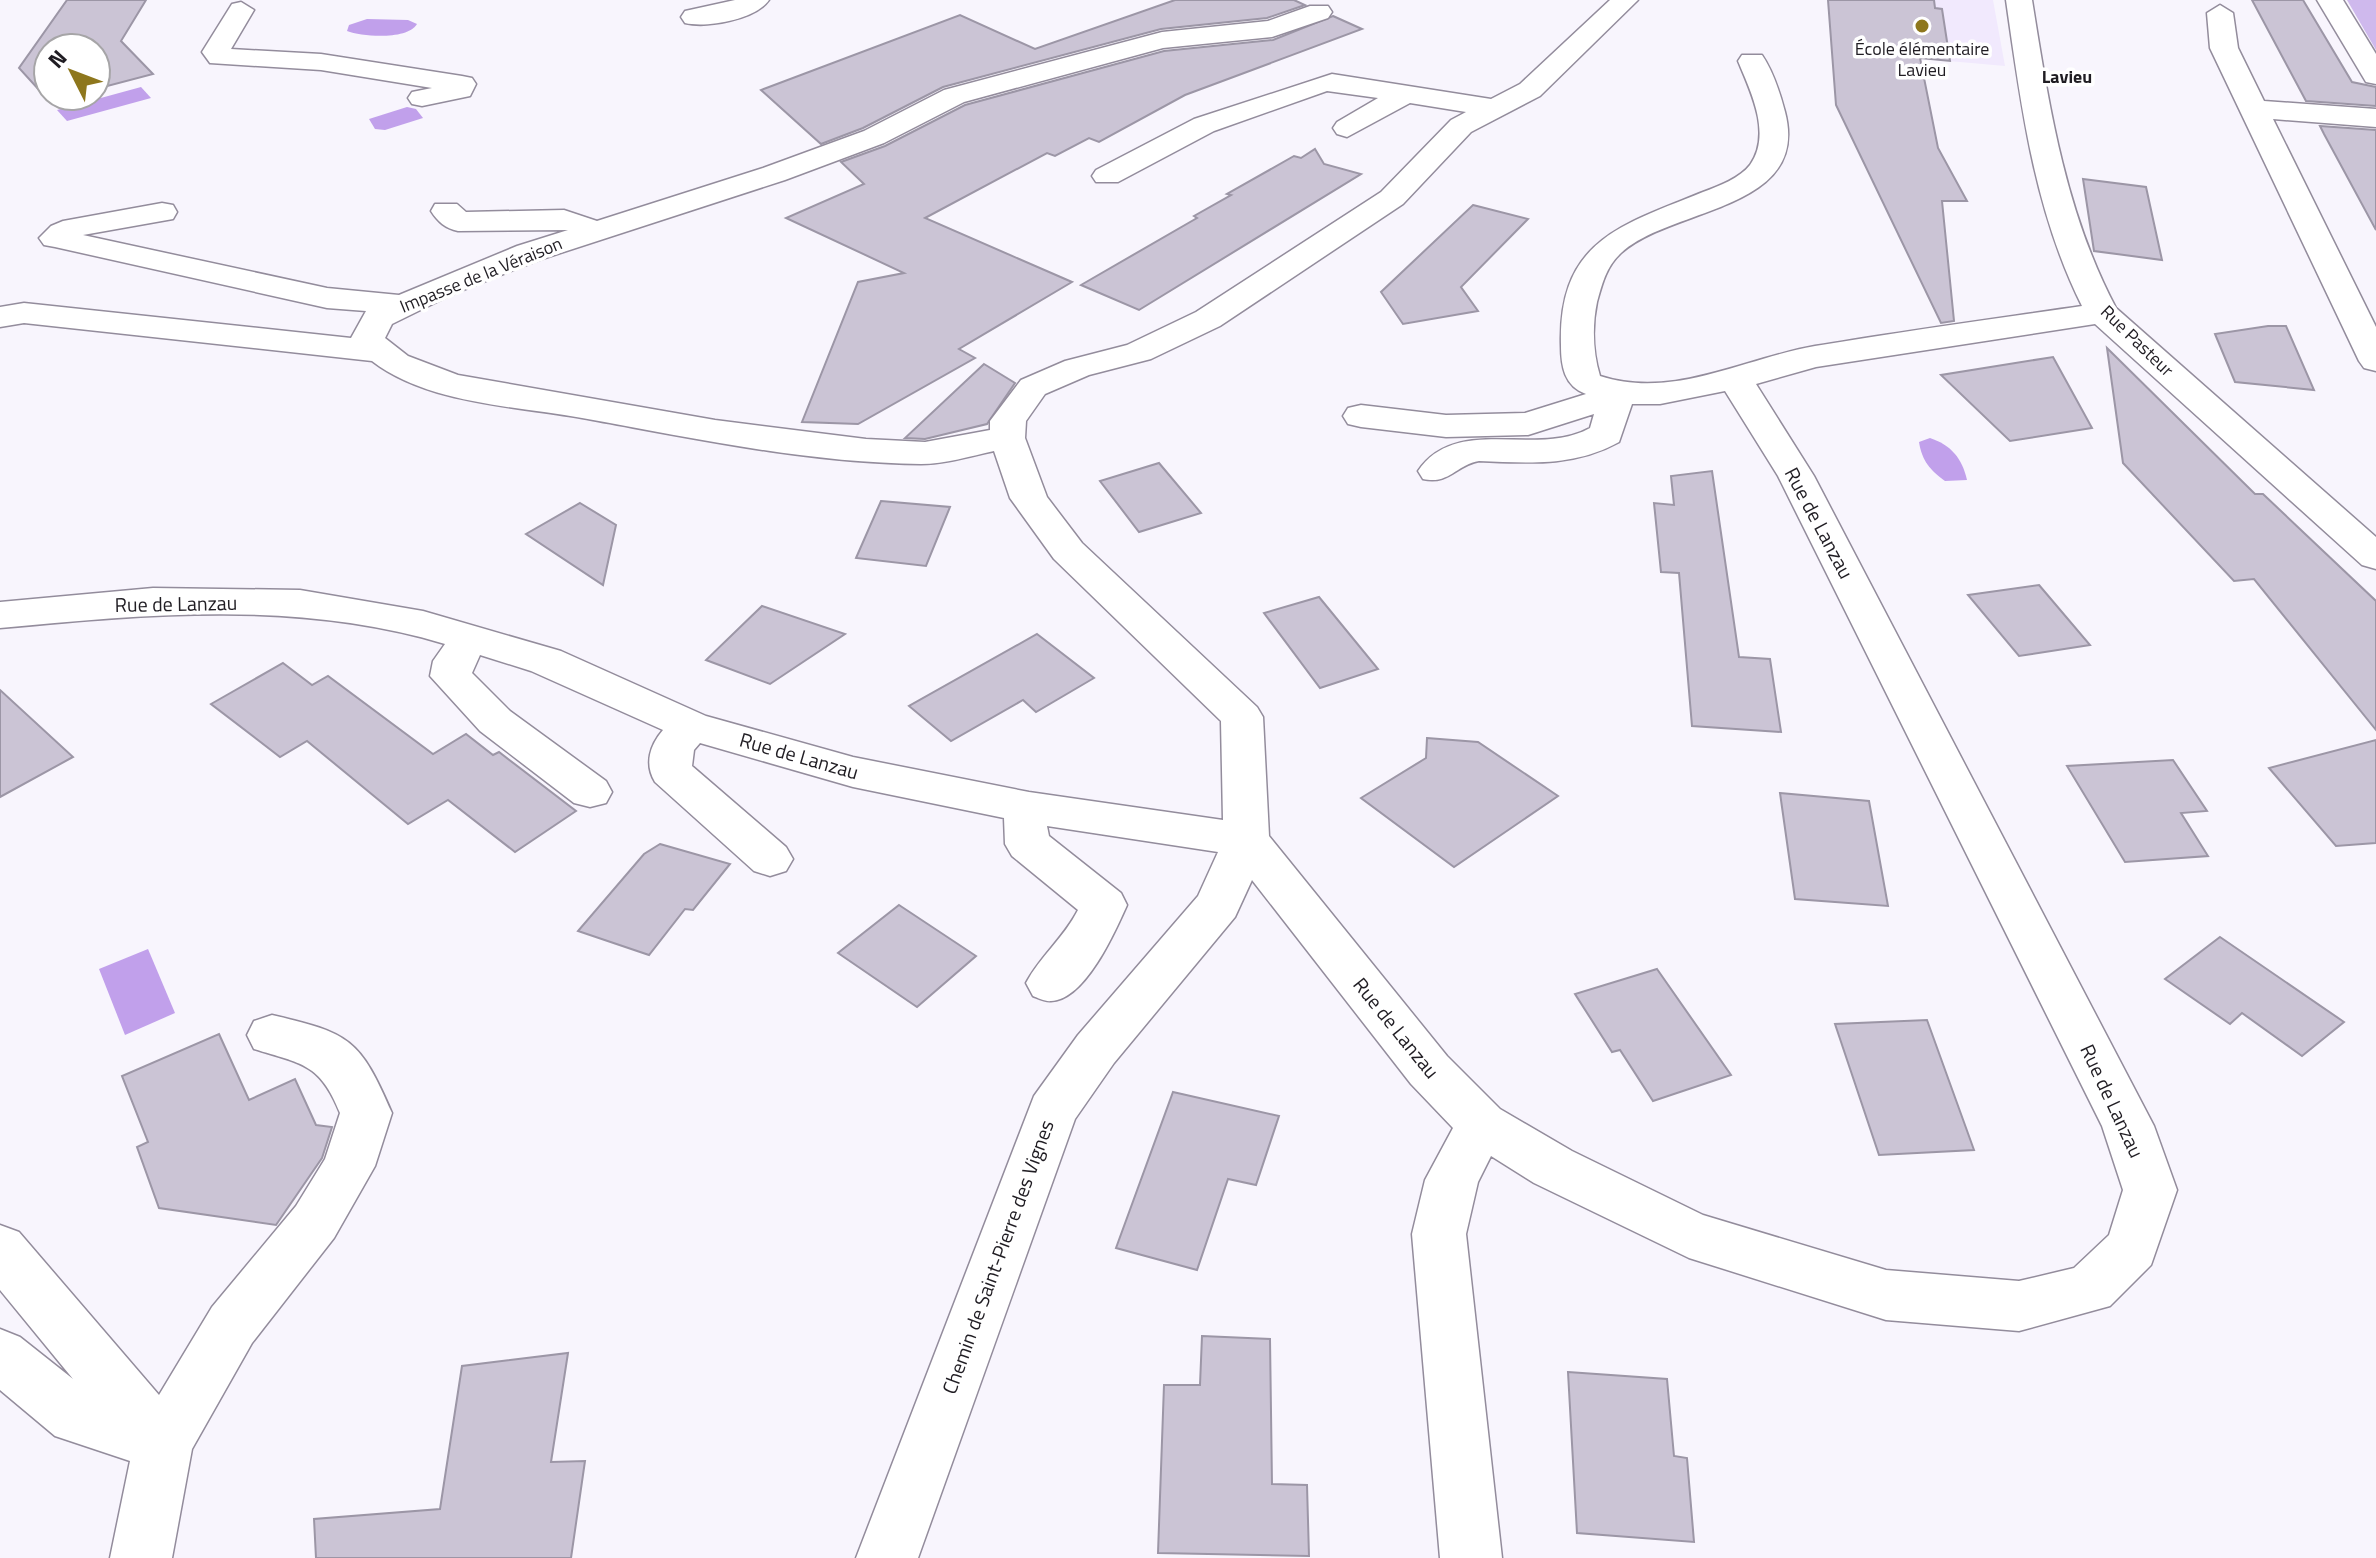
<svg xmlns="http://www.w3.org/2000/svg" width="2376" height="1558" viewBox="0 0 2376 1558" font-family="'Titillium Web',sans-serif">
<style>
.built{fill:#f1e9fd}
.green{fill:#cfb9ed}
.water{fill:#c1a0eb}
.building{fill:#cbc4d5;stroke:#9c96a6;stroke-width:2}
.lines{fill:none;stroke-linecap:round;stroke-linejoin:round}
.minor-casing{stroke:#938c9c;stroke-width:3}
.minor{fill:#fff;fill-rule:evenodd}
.poi-dot{fill:#8e771d;stroke:#fff;stroke-width:3}
.labels{text-anchor:middle;stroke-width:7;stroke-linejoin:round;paint-order:stroke}
.far-poi-label{font-size:18px;fill:#201d23;stroke:#fff}
.far-neighbourhood-label{font-size:18px;font-weight:bold;fill:#201d23;stroke:#fff}
.far-street-label{font-size:18px;fill:#201d23;stroke:#fff}
.street-label{font-size:20px;fill:#201d23;stroke:#fff}
</style>
<rect width="100%" height="100%" fill="#f8f5fd"/>
<path class="built" d="M1846,0H1993L2005,66L1847,52Z"/>
<path class="green" d="M2347,0H2376V50Z"/>
<g class="water">
<path d="M367,19L408,20L417,24C408,40 363,37 347,31L349,25Z"/>
<path d="M141,87L151,98L67,121L57,110Z"/>
<path d="M407,107L416,109L423,118L385,130L375,129L369,119Z"/>
<path d="M1930,438C1951,445 1962,458 1967,480L1945,481C1930,470 1922,461 1919,442Z"/>
<path d="M148,949L175,1013L125,1035L99,969Z"/>
</g>
<g class="building">
<path d="M67,0H146L121,41L153,74L96,89V48H48V96H71L50,102L19,68Z"/>
<path d="M1175,0H1294L1305,5L1267,18L1161,29L943,87L863,128L821,144L761,90L960,15L1035,49Z"/>
<path d="M1828,0H1934L1935,8L1942,9L1950,61L1920,58L1938,148L1967,201H1942L1954,321L1941,323L1836,105Z"/>
<path d="M2252,0H2303L2352,82L2376,87V106L2306,101Z"/>
<path d="M1333,16L1362,29L1185,95L1099,142L1089,138L1055,156L1047,153L925,218L1072,282L959,349L975,358L858,424L802,422L858,282L904,273L786,218L864,184L841,162L885,146L965,105L1164,51L1273,40Z"/>
<path d="M2320,126L2376,130V230L2324,134Z"/>
<path d="M1315,149L1324,164L1361,174L1139,310L1081,285L1197,218L1194,216L1231,195L1227,194L1294,156L1301,158Z"/>
<path d="M2083,179L2146,187L2162,260L2094,251Z"/>
<path d="M1473,205L1528,219L1461,287L1478,311L1403,324L1381,292Z"/>
<path d="M2268,326H2286L2314,390L2235,382L2215,334Z"/>
<path d="M2107,348L2255,494H2263L2376,601V730L2254,579L2234,581L2123,463Z"/>
<path d="M2053,357L2092,428L2010,441L1941,375Z"/>
<path d="M984,364L1015,383L987,424L925,439L905,438Z"/>
<path d="M1159,463L1201,513L1139,532L1100,481Z"/>
<path d="M1712,471L1739,657L1770,659L1781,732L1692,726L1679,573L1661,572L1654,503L1674,505L1671,476Z"/>
<path d="M881,501L950,507L926,566L856,558Z"/>
<path d="M580,503L616,525L603,585L526,534Z"/>
<path d="M2039,585L2090,645L2019,656L1968,595Z"/>
<path d="M1319,597L1378,669L1320,688L1264,613Z"/>
<path d="M762,606L845,634L770,684L706,660Z"/>
<path d="M1037,634L1094,678L1036,712L1023,700L951,741L909,706Z"/>
<path d="M283,663L312,685L328,676L433,754L466,734L493,755L499,752L576,811L515,852L448,800L408,824L307,741L280,757L211,704Z"/>
<path d="M0,690L73,757L0,797Z"/>
<path d="M1427,738L1478,742L1558,796L1454,867L1361,798L1426,758Z"/>
<path d="M2376,740V843L2336,846L2269,768Z"/>
<path d="M2173,760L2207,811L2181,813L2208,856L2125,862L2067,766Z"/>
<path d="M1780,793L1869,801L1888,906L1795,899Z"/>
<path d="M660,844L730,864L693,910L685,909L649,955L578,931L644,854Z"/>
<path d="M899,905L976,956L917,1007L838,953Z"/>
<path d="M2220,937L2344,1022L2302,1056L2242,1013L2230,1024L2165,979Z"/>
<path d="M1657,969L1731,1075L1653,1101L1620,1050L1612,1052L1575,994Z"/>
<path d="M1927,1020L1974,1150L1879,1155L1835,1024Z"/>
<path d="M219,1034L249,1100L295,1079L316,1125L332,1127L322,1158L276,1225L159,1208L137,1147L148,1142L122,1076Z"/>
<path d="M1173,1092L1279,1116L1256,1185L1228,1179L1197,1270L1116,1248Z"/>
<path d="M1202,1336L1270,1339L1272,1484L1307,1485L1309,1556L1158,1553L1164,1385H1200Z"/>
<path d="M568,1353L551,1462L585,1461L571,1558H316L314,1519L440,1509L462,1366Z"/>
<path d="M1568,1372L1667,1379L1674,1456L1687,1458L1694,1542L1577,1533Z"/>
</g>
<g class="lines">
<defs>
<g id="minor">
<path d="M735,0H769C755,20 706,28 685,23L681,17L685,11Z"/>
<path d="M1610,0H1638L1540,96L1471,132L1403,204L1220,326L1151,359L1089,375L1045,394L1026,421L1025,438L1047,497L1082,543L1257,707L1263,717L1269,836L1447,1056L1500,1109L1572,1151L1703,1215L1886,1270L2019,1281L2074,1268L2109,1235L2123,1190L2102,1126L1778,476L1725,391L1660,404H1632L1619,442C1574,467 1529,463 1479,461C1456,465 1449,485 1423,479L1418,471C1457,414 1536,458 1590,428L1594,414L1528,435L1446,437L1361,427L1348,424L1343,416L1348,408L1361,405L1446,415L1525,413L1586,394C1564,386 1561,366 1561,345C1558,240 1622,225 1703,192C1719,186 1740,178 1750,165C1772,134 1751,92 1738,61L1742,55H1762C1773,71 1780,93 1785,112C1811,211 1671,207 1621,253C1606,267 1602,284 1597,302C1592,326 1593,353 1600,376C1673,400 1745,358 1815,346C1904,331 1993,319 2082,306C2034,210 2021,105 2006,0H2032C2049,106 2065,212 2116,308L2376,537V569L2362,565L2095,324L1816,367L1756,384L1814,476L2154,1126L2177,1190L2151,1265L2110,1306L2019,1331L1886,1320L1689,1258L1534,1183L1491,1156L1478,1182L1466,1234L1502,1558H1440L1412,1234L1425,1180L1453,1128L1411,1084L1252,880L1235,917L1114,1063L1075,1119L918,1558H856L1034,1096L1078,1035L1198,896L1218,852L1047,826L1049,836L1121,893L1127,905C1115,932 1085,1000 1051,1001C1046,1002 1038,998 1033,996L1026,983C1040,956 1064,938 1078,910L1012,856L1005,844L1004,818L853,787L700,743L694,750L692,766L786,847L793,859L786,871L770,876L754,871L655,782C644,764 650,745 663,730L531,671L480,655L472,673L510,711L606,781L612,792L606,803L590,807L574,803L480,731L430,676L433,661L445,644C300,600 148,614 0,628V602L153,588L300,590L423,611L561,651L706,716L853,757L1029,792L1223,820L1221,721L1054,559L1010,498L994,451C971,456 945,464 921,464C808,463 693,438 582,418C515,406 428,404 372,361L24,323L0,327V307L24,303L351,338L366,311L327,308L55,247L44,245L39,238L51,226L63,221L162,203L173,205L177,212L173,219L83,235L327,288L399,295L517,246L568,230L458,231C445,228 438,222 431,211L435,204H457L466,212L564,210L597,221L763,168L864,131L944,90L1162,32L1268,21L1310,6H1328L1332,12L1328,18L1272,37L1163,48L964,102L884,143L785,180L539,260L453,294L392,324L385,338L408,356L458,375L715,420L866,439L925,442L990,430V421L1021,380L1065,361L1127,345L1196,312L1381,192L1451,120L1466,112L1410,103L1347,137L1337,134L1333,128L1337,122L1378,98L1327,91L1214,131L1118,182H1096L1092,176L1096,170L1194,119L1332,74L1491,99L1520,84Z"/>
<path d="M2317,0H2343L2376,54V84L2366,82Z"/>
<path d="M241,2L254,10L231,49L321,54L462,76L472,78L476,84L470,96L422,106L412,104L408,98L412,92L432,88L321,70L210,63L202,52L232,4Z"/>
<path d="M2220,5L2233,13L2238,48L2264,101L2376,109V127L2273,119L2376,327V371L2364,368L2359,361L2210,48L2207,13Z"/>
<path d="M272,1015C350,1033 360,1039 392,1113L375,1166L334,1238L252,1343L192,1449L172,1558H110L130,1461L55,1436L0,1390V1329L20,1337L73,1379L0,1290V1225L19,1232L159,1395L212,1307L296,1206L325,1159L340,1113C320,1063 302,1064 254,1049L247,1035L254,1021Z"/>
</g>
</defs>
<use href="#minor" class="minor-casing"/>
<use href="#minor" class="minor"/>
</g>
<circle class="poi-dot" cx="1922" cy="26" r="8"/>
<g class="labels">
<g class="far-poi-label">
<text x="1922" y="55">École élémentaire<tspan x="1922" dy="21">Lavieu</tspan></text>
</g>
<g class="far-neighbourhood-label">
<text x="2067" y="83">Lavieu</text>
</g>
<g class="far-street-label">
<text transform="translate(481 275) rotate(-22)" y="6">Impasse de la Véraison</text>
<text transform="translate(2137 341) rotate(44)" y="6">Rue Pasteur</text>
</g>
<g class="street-label">
<text transform="translate(1819 523) rotate(62)" y="7">Rue de Lanzau</text>
<text transform="translate(176 604) rotate(-1)" y="7">Rue de Lanzau</text>
<text transform="translate(799 756) rotate(16)" y="7">Rue de Lanzau</text>
<text transform="translate(1396 1028) rotate(51)" y="7">Rue de Lanzau</text>
<text transform="translate(2112 1101) rotate(65)" y="7">Rue de Lanzau</text>
<text transform="translate(998 1257) rotate(-70)" y="7">Chemin de Saint-Pierre des Vignes</text>
</g>
</g>
<g transform="translate(72 72) rotate(312)"><circle r="38" fill="#ffffff" stroke="#a6a5a7" stroke-width="2"/>
<path d="M0-6L14 30L0 20L-14 30Z" fill="#8e771d"/>
<text y="-12" font-size="22" font-weight="bold" text-anchor="middle" fill="#201d23">N</text>
</g>
</svg>
